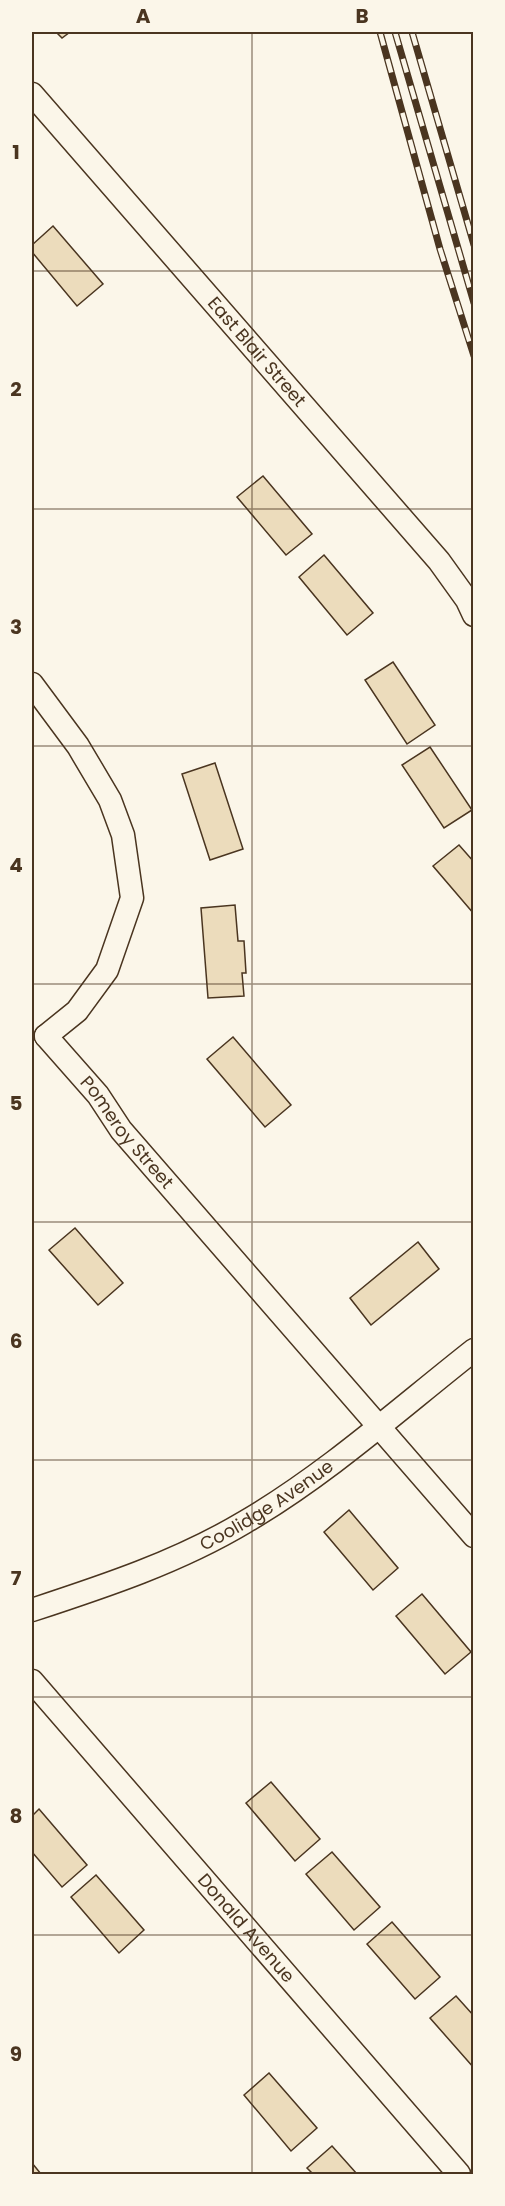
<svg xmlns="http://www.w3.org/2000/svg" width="505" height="2206" viewBox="0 0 505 2206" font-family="Poppins,sans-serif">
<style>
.building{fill:#ecdcbc;stroke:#4a3520;stroke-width:1.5}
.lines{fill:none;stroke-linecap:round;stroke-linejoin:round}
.minor-casing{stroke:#4a3520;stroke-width:25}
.minor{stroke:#fbf6e9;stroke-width:22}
.rail-casing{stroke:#4a3520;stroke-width:7}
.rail{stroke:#fbf6e9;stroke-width:4.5;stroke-dasharray:14;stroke-linecap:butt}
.grid{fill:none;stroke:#4a3520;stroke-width:1.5;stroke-opacity:0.55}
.labels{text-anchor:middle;stroke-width:4.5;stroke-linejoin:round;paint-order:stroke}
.street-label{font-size:18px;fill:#4a3520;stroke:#fbf6e9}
.neatline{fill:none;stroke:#4a3520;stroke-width:2}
.grid-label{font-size:20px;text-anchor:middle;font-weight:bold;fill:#4a3520}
</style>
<rect width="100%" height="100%" fill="#fbf6e9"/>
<g class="building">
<path d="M56,32H70L62,38Z"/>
<path d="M53,226L103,284L77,306L32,252V245Z"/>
<path d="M263,476L312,534L286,555L237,497Z"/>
<path d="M324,555L373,613L347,635L299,577Z"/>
<path d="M393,662L435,725L407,744L365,680Z"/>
<path d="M430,747L472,810L444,828L402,765Z"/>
<path d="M215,763L243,849L210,860L182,774Z"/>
<path d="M459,845L474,862V914L433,866Z"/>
<path d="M235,905L238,941H244L246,973H242L244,996L208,998L201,908Z"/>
<path d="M233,1037L291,1105L265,1127L207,1059Z"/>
<path d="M75,1228L123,1283L98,1305L49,1250Z"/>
<path d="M418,1242L439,1269L371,1325L350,1298Z"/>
<path d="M349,1510L398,1568L373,1590L324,1532Z"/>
<path d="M422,1594L471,1652L445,1674L396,1616Z"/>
<path d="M271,1782L320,1839L295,1861L246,1803Z"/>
<path d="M39,1809L87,1865L62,1887L32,1852V1816Z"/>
<path d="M332,1852L380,1907L354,1930L306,1874Z"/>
<path d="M96,1875L144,1930L119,1953L71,1897Z"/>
<path d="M392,1922L440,1977L415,1999L367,1944Z"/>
<path d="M456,1996L474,2016V2068L430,2018Z"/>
<path d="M269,2073L317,2128L291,2151L244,2095Z"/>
<path d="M332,2146L357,2174H313L307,2168Z"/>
<path d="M32,2163L41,2174H32Z"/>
</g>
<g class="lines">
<defs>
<g id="minor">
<path id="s1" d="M32,94L439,561L467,600L474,615"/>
<path d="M32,684L78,746L110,800L123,835L132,898L107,970L77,1011L46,1036"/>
<path id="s2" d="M46,1036L98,1095L121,1130L474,1536"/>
<path id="s3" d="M32,1610C105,1586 178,1562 245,1522C327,1474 399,1409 474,1350"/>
<path id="s4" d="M32,1681L459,2174"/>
</g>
</defs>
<use href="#minor" class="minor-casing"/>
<use href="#minor" class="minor"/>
<defs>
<g id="rail">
<path d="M380,32L440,249L474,356"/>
<path d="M395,32L474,303"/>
<path d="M412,32L474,245"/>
</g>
</defs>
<use href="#rail" class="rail-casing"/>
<use href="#rail" class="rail"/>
</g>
<path class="grid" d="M252,32V2174M32,271H474M32,509H474M32,746H474M32,984H474M32,1222H474M32,1460H474M32,1697H474M32,1935H474"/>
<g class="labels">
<g class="street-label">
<text dy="6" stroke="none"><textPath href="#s1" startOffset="342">East Blair Street</textPath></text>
<text dy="6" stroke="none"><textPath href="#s2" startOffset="126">Pomeroy Street</textPath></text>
<text dy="6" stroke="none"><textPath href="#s3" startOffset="258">Coolidge Avenue</textPath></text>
<text dy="6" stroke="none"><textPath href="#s4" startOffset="327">Donald Avenue</textPath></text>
</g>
</g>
<rect width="505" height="2206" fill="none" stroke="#fbf6e9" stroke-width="66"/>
<rect x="33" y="33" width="439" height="2140" class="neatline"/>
<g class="grid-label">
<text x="143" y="23">A</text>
<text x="362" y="23">B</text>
<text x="16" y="159">1</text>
<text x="16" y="396">2</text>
<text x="16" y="634">3</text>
<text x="16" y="872">4</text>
<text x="16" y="1110">5</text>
<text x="16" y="1348">6</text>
<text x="16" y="1585">7</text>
<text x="16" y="1823">8</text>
<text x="16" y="2061">9</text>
</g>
</svg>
